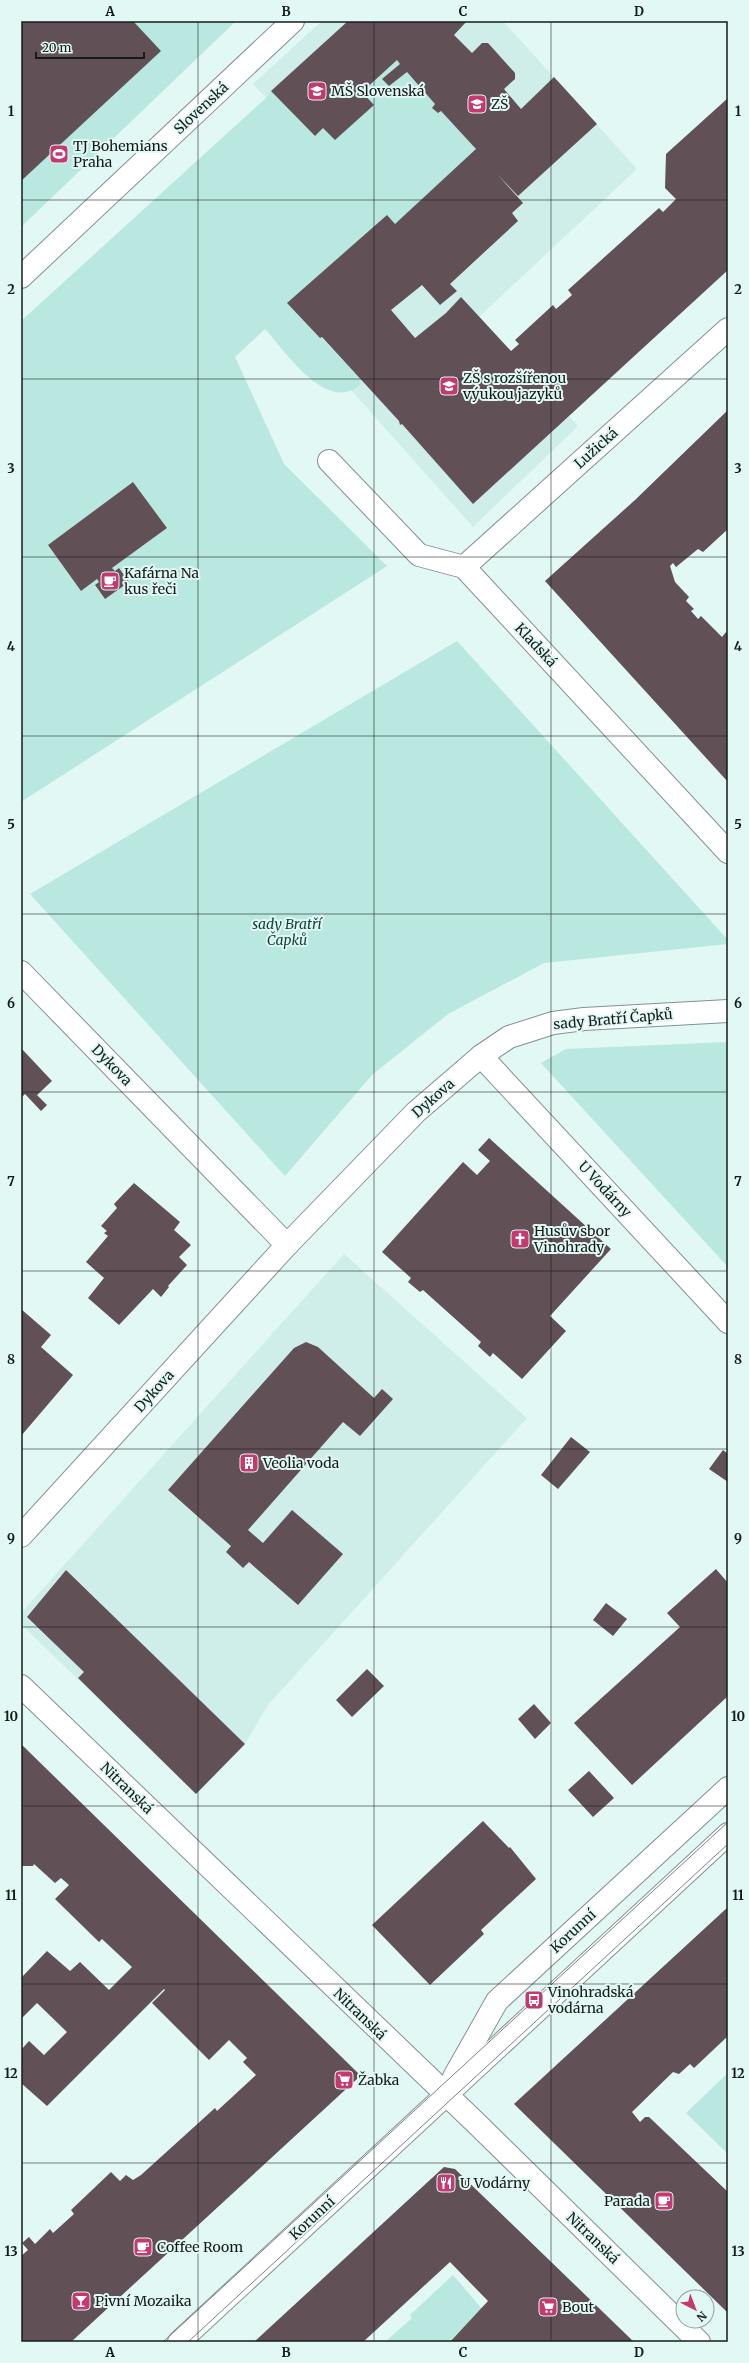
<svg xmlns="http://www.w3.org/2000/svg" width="749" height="2363" viewBox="0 0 749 2363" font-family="Merriweather,serif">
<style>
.built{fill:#cfeee9}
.green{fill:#b8e8e0;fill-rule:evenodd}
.building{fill:#615055}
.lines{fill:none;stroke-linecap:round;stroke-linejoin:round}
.street-casing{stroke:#7f9390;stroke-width:24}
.secondary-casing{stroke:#7f9390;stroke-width:24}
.street{stroke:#fff;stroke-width:22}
.secondary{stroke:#fff;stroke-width:22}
.tram{stroke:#758380;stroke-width:1}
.grid{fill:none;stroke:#141c1a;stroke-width:1;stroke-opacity:0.55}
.labels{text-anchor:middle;stroke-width:4;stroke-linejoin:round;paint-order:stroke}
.poi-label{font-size:14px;fill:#141c1a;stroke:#e2f8f4;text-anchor:start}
.street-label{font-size:14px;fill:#141c1a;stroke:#e2f8f4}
.park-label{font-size:14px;font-style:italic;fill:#0e433e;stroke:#e2f8f4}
.neatline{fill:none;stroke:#141c1a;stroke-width:1.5}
.grid-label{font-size:13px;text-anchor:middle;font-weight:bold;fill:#141c1a}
</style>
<rect width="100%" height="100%" fill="#e2f8f4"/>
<g class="built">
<path d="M322,21H503L637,169L479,317L578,426L473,527L272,301L372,208L253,84Z"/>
<path d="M344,1254L527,1418L268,1705L245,1744L196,1794L21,1624V1613Z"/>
</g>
<g class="green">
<path d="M21,21H236L21,227Z"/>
<path d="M397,60L400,64L382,79L389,86L407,72L435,104L432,108L438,113L441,111L477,150L395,225L346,251L287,303L360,378L361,384C327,415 286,352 265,329L235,357L284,464L387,566L21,802V321L266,98L271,91L315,136L323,128L335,140L374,105L362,92ZM133,482L167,528L112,568L115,571L119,568L129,582L105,599L95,586L99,582L97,579L81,591L48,545Z"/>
<path d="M457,641L728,940V944L544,963L448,1014L372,1075L285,1176L30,894Z"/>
<path d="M728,1042V1267L541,1063L566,1049Z"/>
<path d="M728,2073V2154L686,2113Z"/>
<path d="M453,2275L482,2309L450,2342H385L412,2318L410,2315Z"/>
</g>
<g class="building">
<path d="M21,21H133L161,51L21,181Z"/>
<path d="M348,21H467L454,35L472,53L482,43H488L515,73V79L504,89L521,109L554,77L597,124L518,196L497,174L523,203L512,213L518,221L450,284L457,291L440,305L422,285L391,310L415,338L446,313L461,297L511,351L519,344L515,340L553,305L556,309L572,295L568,290L659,208L663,212L676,199L665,188L666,154L728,98V270L473,504L402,424L400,425L399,421L322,337L320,338L287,303L387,215L395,224L476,149L441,111L438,113L432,108L435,104L407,72L389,86L382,79L400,64L397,60L362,92L374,105L335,140L323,128L315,136L271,91Z"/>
<path d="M728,410V529L703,552L698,549L676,567L673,563L670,566L675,582L689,597L686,601L694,609L691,611L698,619L701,616L722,637L726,632L728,635V782L545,581L635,500Z"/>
<path d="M133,482L167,528L112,568L115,571L119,568L129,582L105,599L95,585L99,582L97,579L81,591L48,545Z"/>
<path d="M21,1048L52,1081L37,1095L47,1105L41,1111L25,1094L21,1098Z"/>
<path d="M489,1138L611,1249L550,1316L566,1331L522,1379L493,1353L490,1357L478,1346L481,1342L423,1290L420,1292L408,1282L411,1278L382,1252L463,1162L477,1175L490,1161L478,1150Z"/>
<path d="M134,1183L180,1222L174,1230L191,1245L179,1257L187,1265L168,1286L169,1287L161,1297L153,1289L119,1325L88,1298L104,1278L86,1262L108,1236L104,1233L107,1231L101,1226L117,1208L114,1204Z"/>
<path d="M21,1309L51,1335L41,1347L73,1375L21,1436Z"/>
<path d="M306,1342L318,1347L374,1398L382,1389L393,1399L360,1436L343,1422L248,1530L263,1543L292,1510L343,1554L298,1605L249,1562L243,1568L226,1552L231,1546L168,1490L294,1348Z"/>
<path d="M571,1437L590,1452L558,1489L541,1475Z"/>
<path d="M723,1450L728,1454V1482L709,1469Z"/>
<path d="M716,1569L728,1583V1696L632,1785L574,1723L680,1627L667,1613Z"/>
<path d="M66,1570L245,1744L196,1794L78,1678L84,1672L27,1617Z"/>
<path d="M606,1603L627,1619L613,1636L593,1620Z"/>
<path d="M367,1669L384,1686L352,1717L336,1700Z"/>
<path d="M534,1704L551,1723L535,1739L518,1719Z"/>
<path d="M21,1744L358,2073L357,2079L71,2342H21V2256L28,2250L22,2243L29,2237L35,2244L50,2229L53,2233L74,2214L71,2210L111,2172L120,2181L126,2175L133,2180L141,2175L215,2108L217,2111L256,2075L243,2062L247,2058L229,2040L209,2060L152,2003L165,1990L164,1989L47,2106L21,2083V2050L29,2041L44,2055L67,2032L37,2003L21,2019V1978L47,1951L70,1971L80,1962L109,1990L132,1967L102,1939L99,1942L55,1899L69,1885L61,1878L55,1883L34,1864L33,1866H21Z"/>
<path d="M589,1771L614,1798L593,1817L568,1790Z"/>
<path d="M483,1821L509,1848L510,1847L536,1879L481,1930L484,1934L430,1985L372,1925Z"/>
<path d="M728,1907V2036L694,2068L690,2064L679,2074L673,2072L632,2112L640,2122L645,2117H649L728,2192V2313L514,2104Z"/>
<path d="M444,2167L455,2169L634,2342H450L488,2301L450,2262L363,2342H254Z"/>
</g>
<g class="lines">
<defs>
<g id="street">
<path d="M21,277L293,21"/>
<path d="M329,461L419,555L464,567L728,852"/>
<path d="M464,567L728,329"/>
<path d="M21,972L287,1245"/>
<path d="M481,1056L728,1322"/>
<path d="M21,1536L287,1245L416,1112L481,1056L509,1037L553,1023L584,1019L728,1011"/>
<path d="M21,1686L476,2123L699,2342"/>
</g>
<g id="secondary">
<path d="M454,2077L497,2001L728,1788"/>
<path d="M179,2342L728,1834"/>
</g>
</defs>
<use href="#street" class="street-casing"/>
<use href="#secondary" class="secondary-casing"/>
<use href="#street" class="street"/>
<use href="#secondary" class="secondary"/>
<g class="tram">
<path d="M163,2342L728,1822"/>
<path d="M188,2342L728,1844"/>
</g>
</g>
<path class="grid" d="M198,21V2342M374,21V2342M551,21V2342M21,200H728M21,379H728M21,557H728M21,736H728M21,914H728M21,1092H728M21,1271H728M21,1449H728M21,1627H728M21,1806H728M21,1984H728M21,2163H728"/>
<defs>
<symbol id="school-square" viewBox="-11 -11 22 22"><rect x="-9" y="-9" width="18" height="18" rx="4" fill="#c4396f" stroke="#e2f8f4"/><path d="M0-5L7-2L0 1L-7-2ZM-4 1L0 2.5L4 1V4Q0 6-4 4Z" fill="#fff"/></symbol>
<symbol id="stadium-square" viewBox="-11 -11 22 22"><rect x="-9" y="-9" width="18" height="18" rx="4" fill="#c4396f" stroke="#e2f8f4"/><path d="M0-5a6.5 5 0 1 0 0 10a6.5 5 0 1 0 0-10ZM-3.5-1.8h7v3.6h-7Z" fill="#fff"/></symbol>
<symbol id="cafe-square" viewBox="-11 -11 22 22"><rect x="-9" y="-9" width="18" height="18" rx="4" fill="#c4396f" stroke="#e2f8f4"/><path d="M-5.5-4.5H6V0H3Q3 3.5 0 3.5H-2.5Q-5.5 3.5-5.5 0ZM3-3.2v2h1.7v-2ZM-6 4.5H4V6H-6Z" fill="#fff"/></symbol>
<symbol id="church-square" viewBox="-11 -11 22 22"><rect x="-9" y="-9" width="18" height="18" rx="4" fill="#c4396f" stroke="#e2f8f4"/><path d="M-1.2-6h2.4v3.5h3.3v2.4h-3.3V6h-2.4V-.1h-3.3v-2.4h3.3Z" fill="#fff"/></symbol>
<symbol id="building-square" viewBox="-11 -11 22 22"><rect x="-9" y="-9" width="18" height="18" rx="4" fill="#c4396f" stroke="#e2f8f4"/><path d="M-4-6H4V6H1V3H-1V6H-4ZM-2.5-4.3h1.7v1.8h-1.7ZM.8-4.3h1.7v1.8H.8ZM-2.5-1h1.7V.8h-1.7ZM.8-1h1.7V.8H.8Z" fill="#fff"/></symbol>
<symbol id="bus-square" viewBox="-11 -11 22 22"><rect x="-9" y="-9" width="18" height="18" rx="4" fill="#c4396f" stroke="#e2f8f4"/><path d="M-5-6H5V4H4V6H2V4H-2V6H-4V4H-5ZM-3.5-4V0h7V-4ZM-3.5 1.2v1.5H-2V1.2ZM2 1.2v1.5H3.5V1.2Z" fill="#fff"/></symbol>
<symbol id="supermarket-square" viewBox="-11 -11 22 22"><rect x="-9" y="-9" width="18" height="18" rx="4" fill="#c4396f" stroke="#e2f8f4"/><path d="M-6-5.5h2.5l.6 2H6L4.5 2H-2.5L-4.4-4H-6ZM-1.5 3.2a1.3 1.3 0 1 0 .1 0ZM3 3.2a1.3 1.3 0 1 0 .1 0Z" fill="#fff"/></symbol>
<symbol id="restaurant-square" viewBox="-11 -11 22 22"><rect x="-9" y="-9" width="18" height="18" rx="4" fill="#c4396f" stroke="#e2f8f4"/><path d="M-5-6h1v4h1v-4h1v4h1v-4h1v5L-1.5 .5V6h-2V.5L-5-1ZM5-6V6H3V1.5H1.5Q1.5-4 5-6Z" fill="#fff"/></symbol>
<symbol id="bar-square" viewBox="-11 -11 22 22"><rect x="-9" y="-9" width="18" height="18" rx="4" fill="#c4396f" stroke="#e2f8f4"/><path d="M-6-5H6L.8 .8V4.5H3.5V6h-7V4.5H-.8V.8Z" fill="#fff"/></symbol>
</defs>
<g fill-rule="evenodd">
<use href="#school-square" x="306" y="80" width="22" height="22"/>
<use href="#school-square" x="466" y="93" width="22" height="22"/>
<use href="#stadium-square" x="48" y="143" width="22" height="22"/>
<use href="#school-square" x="438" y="375" width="22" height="22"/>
<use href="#cafe-square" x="99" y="570" width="22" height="22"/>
<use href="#church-square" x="509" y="1228" width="22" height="22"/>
<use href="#building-square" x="238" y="1452" width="22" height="22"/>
<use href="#bus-square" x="523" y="1989" width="22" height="22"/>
<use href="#supermarket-square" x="333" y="2069" width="22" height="22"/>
<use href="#restaurant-square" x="435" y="2172" width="22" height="22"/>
<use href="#cafe-square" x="653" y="2190" width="22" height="22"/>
<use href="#cafe-square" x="132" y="2236" width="22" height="22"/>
<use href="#bar-square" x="70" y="2290" width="22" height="22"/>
<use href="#supermarket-square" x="537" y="2296" width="22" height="22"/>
</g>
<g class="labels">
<g class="poi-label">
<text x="331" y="96">MŠ Slovenská</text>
<text x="491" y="109">ZŠ</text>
<text x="73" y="151">TJ Bohemians<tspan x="73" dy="16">Praha</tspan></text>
<text x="463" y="383">ZŠ s rozšířenou<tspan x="463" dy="16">výukou jazyků</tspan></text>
<text x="124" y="578">Kafárna Na<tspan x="124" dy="16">kus řeči</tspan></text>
<text x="534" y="1236">Husův sbor<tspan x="534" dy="16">Vinohrady</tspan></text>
<text x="263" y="1468">Veolia voda</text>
<text x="548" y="1997">Vinohradská<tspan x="548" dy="16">vodárna</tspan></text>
<text x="358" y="2085">Žabka</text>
<text x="460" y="2188">U Vodárny</text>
<text x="650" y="2206" text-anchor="end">Parada</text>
<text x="157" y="2252">Coffee Room</text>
<text x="95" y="2306">Pivní Mozaika</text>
<text x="562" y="2312">Bout</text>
</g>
<g class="street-label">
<text transform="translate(201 108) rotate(-43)" y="5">Slovenská</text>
<text transform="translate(596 448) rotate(-42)" y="5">Lužická</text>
<text transform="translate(536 645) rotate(47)" y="5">Kladská</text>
<text transform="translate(613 1019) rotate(-5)" y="5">sady Bratří Čapků</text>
<text transform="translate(112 1065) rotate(46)" y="5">Dykova</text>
<text transform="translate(433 1098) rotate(-41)" y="5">Dykova</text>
<text transform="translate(605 1189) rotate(47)" y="5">U Vodárny</text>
<text transform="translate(154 1391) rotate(-48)" y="5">Dykova</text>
<text transform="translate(127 1788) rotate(44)" y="5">Nitranská</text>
<text transform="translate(573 1931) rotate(-43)" y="5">Korunní</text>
<text transform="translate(360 2014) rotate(44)" y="5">Nitranská</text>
<text transform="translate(312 2218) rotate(-43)" y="5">Korunní</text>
<text transform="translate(593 2238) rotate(44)" y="5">Nitranská</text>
</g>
<g class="park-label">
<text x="287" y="929">sady Bratří<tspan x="287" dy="16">Čapků</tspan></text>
</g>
</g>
<rect width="749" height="2363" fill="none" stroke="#e2f8f4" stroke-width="44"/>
<g transform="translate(695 2309) rotate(138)"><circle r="19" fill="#e2f8f4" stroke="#90a09d"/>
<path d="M0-3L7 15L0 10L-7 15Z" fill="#c4396f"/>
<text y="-6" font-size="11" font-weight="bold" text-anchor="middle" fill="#141c1a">N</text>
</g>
<path d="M36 52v6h108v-6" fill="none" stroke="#141c1a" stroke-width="2"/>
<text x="42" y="52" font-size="12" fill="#141c1a" stroke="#e2f8f4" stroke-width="3" paint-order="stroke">20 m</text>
<rect x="22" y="22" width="705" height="2319" class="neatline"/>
<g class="grid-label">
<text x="110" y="16">A</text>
<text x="286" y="16">B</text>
<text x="463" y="16">C</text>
<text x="639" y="16">D</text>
<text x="11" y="116">1</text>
<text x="738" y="116">1</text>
<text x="11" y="294">2</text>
<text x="738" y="294">2</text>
<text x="11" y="473">3</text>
<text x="738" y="473">3</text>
<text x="11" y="651">4</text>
<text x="738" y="651">4</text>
<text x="11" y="829">5</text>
<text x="738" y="829">5</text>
<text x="11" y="1008">6</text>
<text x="738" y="1008">6</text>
<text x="11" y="1186">7</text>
<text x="738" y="1186">7</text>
<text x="11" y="1364">8</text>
<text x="738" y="1364">8</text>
<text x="11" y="1543">9</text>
<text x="738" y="1543">9</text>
<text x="11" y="1721">10</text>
<text x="738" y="1721">10</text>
<text x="11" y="1900">11</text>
<text x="738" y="1900">11</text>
<text x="11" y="2078">12</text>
<text x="738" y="2078">12</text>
<text x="11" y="2256">13</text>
<text x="738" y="2256">13</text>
<text x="110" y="2357">A</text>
<text x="286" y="2357">B</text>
<text x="463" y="2357">C</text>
<text x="639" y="2357">D</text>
</g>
</svg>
